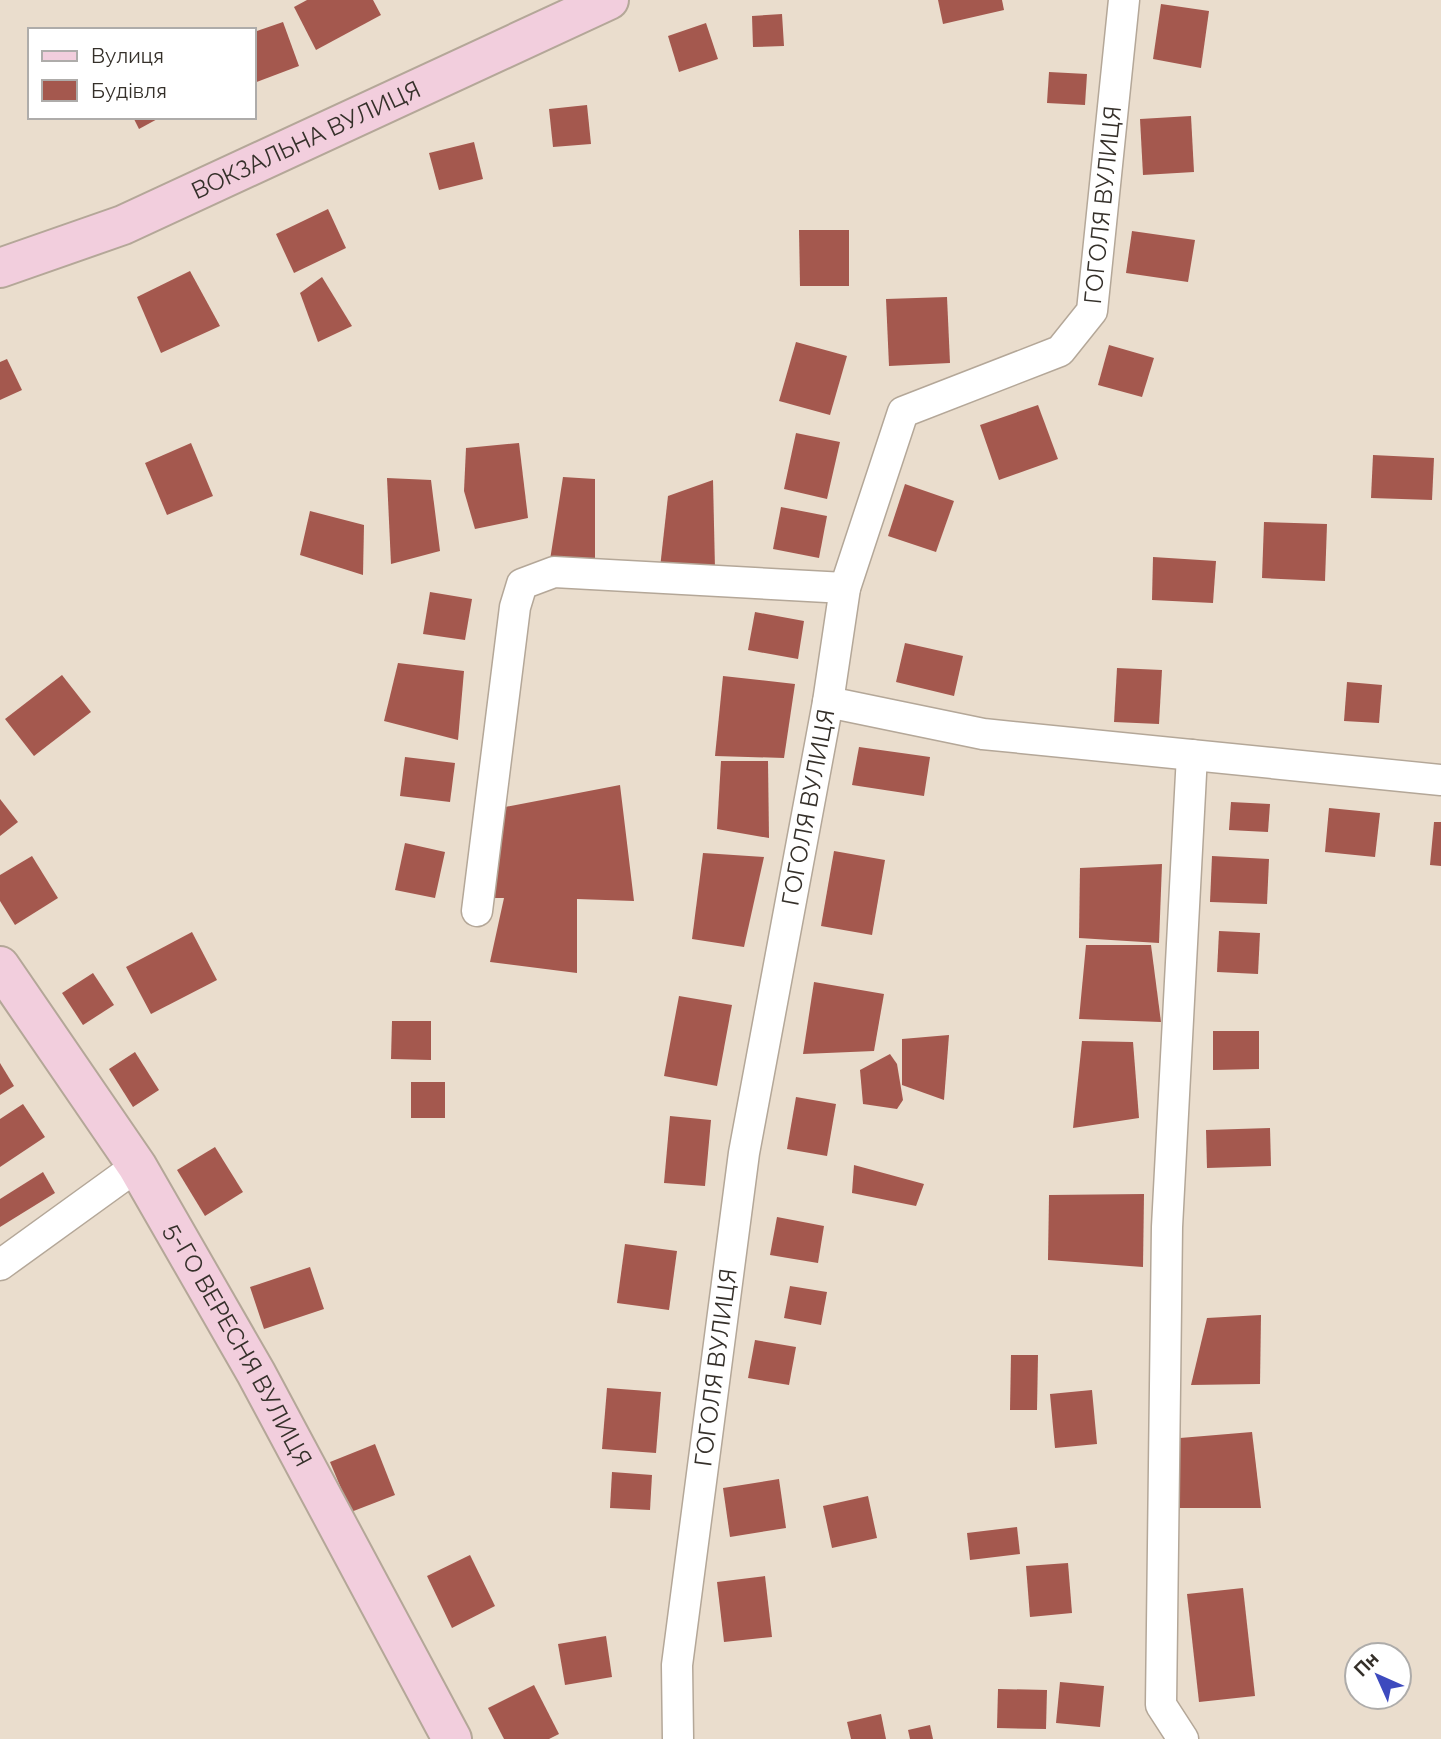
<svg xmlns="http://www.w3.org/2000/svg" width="1441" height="1739" viewBox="0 0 1441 1739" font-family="Raleway,sans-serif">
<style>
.building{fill:#a4584e}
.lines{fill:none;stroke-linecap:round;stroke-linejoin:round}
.street-casing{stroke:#b4a798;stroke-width:33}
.secondary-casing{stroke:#b4a798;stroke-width:42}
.street{stroke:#fff;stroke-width:30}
.secondary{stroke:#f2cedd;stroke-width:38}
.labels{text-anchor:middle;stroke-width:7;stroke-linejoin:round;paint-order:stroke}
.street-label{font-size:24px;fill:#35302a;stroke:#fff}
</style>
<rect width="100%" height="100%" fill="#eaddcd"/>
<g class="building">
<path d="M307,0H373L381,15L316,50L294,7Z"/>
<path d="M938,0H1002L1004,10L943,24Z"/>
<path d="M1161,4L1209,11L1201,68L1153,59Z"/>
<path d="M782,14L784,46L753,47L752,16Z"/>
<path d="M283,22L299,66L254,83V32Z"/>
<path d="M706,23L718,59L679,72L668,36Z"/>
<path d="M1049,72L1087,74L1085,105L1047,103Z"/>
<path d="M587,105L591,144L553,147L549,109Z"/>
<path d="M1191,116L1194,172L1143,175L1140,119Z"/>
<path d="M133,117H161L139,129Z"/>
<path d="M474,142L483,179L439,190L429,153Z"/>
<path d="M328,209L346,248L294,273L276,234Z"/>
<path d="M799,230H849V286H800Z"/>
<path d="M1132,231L1195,240L1188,282L1126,273Z"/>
<path d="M190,271L220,326L161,353L137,297Z"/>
<path d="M322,277L352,326L318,342L300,293Z"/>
<path d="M947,297L950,363L889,366L886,299Z"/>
<path d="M796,342L847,356L830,415L779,401Z"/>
<path d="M1109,345L1154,358L1142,397L1098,385Z"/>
<path d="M7,359L22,390L0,400V362Z"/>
<path d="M1038,405L1058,459L999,480L980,425Z"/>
<path d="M796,433L840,442L827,499L784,489Z"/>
<path d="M191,443L213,496L167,515L145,463Z"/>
<path d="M519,443L528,518L475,529L464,491L466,448Z"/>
<path d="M1373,455L1434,458L1432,500L1371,498Z"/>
<path d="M563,477L595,479V562L550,560Z"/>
<path d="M387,478L431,480L440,551L391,564Z"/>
<path d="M713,480L715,569L660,568L668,496Z"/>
<path d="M905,484L954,501L936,552L888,536Z"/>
<path d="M781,507L827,516L819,558L773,549Z"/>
<path d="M310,511L364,525L363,575L300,555Z"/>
<path d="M1264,522L1327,524L1325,581L1262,578Z"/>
<path d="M1153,557L1216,561L1213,603L1152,600Z"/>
<path d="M430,592L472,599L465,640L423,634Z"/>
<path d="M755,612L804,621L798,659L748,650Z"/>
<path d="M905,643L963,656L954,696L896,682Z"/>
<path d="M398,663L464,671L458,740L384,721Z"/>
<path d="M1117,668L1162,670L1159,724L1114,722Z"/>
<path d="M62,675L91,712L34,756L5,719Z"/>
<path d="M723,676L795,684L784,758L715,756Z"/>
<path d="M1347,682L1382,685L1379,723L1344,721Z"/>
<path d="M859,747L930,757L924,796L852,785Z"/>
<path d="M405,757L455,763L450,802L400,796Z"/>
<path d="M721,761H768L769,838L717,829Z"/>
<path d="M620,785L634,901L577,899V973L490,962L504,898H489L500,808Z"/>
<path d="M0,799L18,822L0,836Z"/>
<path d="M1231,802L1270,804L1268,832L1229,830Z"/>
<path d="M1329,808L1380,813L1375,857L1325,852Z"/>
<path d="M1434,822H1441V866L1430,865Z"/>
<path d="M405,843L445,852L435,898L395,890Z"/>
<path d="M834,851L885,860L872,935L821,926Z"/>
<path d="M703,853L764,857L744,947L692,939Z"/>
<path d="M32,856L58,898L15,925L0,901V875Z"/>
<path d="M1212,856L1269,859L1267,904L1210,902Z"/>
<path d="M1162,864L1159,943L1079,938L1080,868Z"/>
<path d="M1219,931L1260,933L1258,974L1217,972Z"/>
<path d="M192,932L217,980L151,1014L126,967Z"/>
<path d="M1086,945H1151L1161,1022L1079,1019Z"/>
<path d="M93,973L114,1005L83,1025L62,993Z"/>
<path d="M814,982L884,994L874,1051L803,1054Z"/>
<path d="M679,996L732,1005L717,1086L664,1076Z"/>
<path d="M392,1021H431V1060L391,1059Z"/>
<path d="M1213,1031H1259V1069L1213,1070Z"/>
<path d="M949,1035L944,1100L902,1085V1039Z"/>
<path d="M1082,1041L1133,1042L1139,1118L1073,1128Z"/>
<path d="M135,1052L159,1090L133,1107L109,1069Z"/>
<path d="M890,1054L897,1064L903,1100L897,1109L863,1104L860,1070Z"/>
<path d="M0,1063L14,1086L0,1095Z"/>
<rect x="411" y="1082" width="34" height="36"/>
<path d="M796,1097L836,1104L827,1156L787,1149Z"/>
<path d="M23,1104L45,1137L0,1167V1119Z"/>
<path d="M670,1116L711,1120L705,1186L664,1183Z"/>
<path d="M1270,1128L1271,1166L1207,1168L1206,1130Z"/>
<path d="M215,1147L243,1192L205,1216L177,1170Z"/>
<path d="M854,1165L924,1184L916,1206L852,1193Z"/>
<path d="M43,1172L55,1193L0,1227V1199Z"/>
<path d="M1144,1194L1143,1267L1048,1260L1049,1195Z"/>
<path d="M777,1217L824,1226L818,1263L770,1255Z"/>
<path d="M625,1244L677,1251L669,1310L617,1303Z"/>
<path d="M310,1267L324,1309L264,1329L250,1287Z"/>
<path d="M790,1286L827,1292L821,1325L784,1318Z"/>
<path d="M1261,1315L1260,1384L1191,1385L1207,1318Z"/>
<path d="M755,1340L796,1347L789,1385L748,1378Z"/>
<path d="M1011,1355H1038L1037,1410H1010Z"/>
<path d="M607,1388L661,1392L656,1453L602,1449Z"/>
<path d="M1092,1390L1097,1444L1055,1448L1050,1394Z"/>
<path d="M1252,1432L1261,1508H1178L1180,1438Z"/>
<path d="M375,1444L395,1495L351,1512L330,1462Z"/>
<path d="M612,1472L652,1475L650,1510L610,1508Z"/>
<path d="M779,1479L786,1528L730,1537L723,1488Z"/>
<path d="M868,1496L877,1538L832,1548L823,1506Z"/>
<path d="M1017,1527L1020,1554L970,1560L967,1533Z"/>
<path d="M470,1555L495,1606L452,1628L427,1576Z"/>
<path d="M1068,1563L1072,1613L1030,1617L1026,1566Z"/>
<path d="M765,1576L772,1637L724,1642L717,1582Z"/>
<path d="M1243,1588L1255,1696L1199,1702L1187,1594Z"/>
<path d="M606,1636L612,1677L565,1685L558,1644Z"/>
<path d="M1060,1682L1104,1686L1100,1727L1056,1723Z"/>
<path d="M534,1685L559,1734L549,1739H504L488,1708Z"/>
<path d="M998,1689L1047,1690L1046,1729L997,1728Z"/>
<path d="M881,1714L886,1739H851L847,1722Z"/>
<path d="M930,1725L933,1739H910L908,1730Z"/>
</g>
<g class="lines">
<defs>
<g id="street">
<path d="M828,702L983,734L1441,780"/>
<path d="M477,911L515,607L522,584L554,572L845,588"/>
<path d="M0,1265L137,1166"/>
<path id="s1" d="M678,1739L677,1665L744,1153L828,702L845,588L903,412L1060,351L1092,311L1124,0"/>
<path d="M1183,1739L1161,1705L1167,1227L1192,755"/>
</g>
<g id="secondary">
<path id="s2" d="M0,268L123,225L609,0"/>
<path id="s3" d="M0,966L137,1166L256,1373L452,1739"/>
</g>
</defs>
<use href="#street" class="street-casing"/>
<use href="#secondary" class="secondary-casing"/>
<use href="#street" class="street"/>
<use href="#secondary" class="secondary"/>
</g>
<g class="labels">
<g class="street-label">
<text dy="8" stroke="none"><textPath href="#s2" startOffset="332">ВОКЗАЛЬНА ВУЛИЦЯ</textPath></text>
<text dy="8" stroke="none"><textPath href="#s1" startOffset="1676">ГОГОЛЯ ВУЛИЦЯ</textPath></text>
<text dy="8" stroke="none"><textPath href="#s1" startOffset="942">ГОГОЛЯ ВУЛИЦЯ</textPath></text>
<text dy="8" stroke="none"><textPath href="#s3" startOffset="448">5-ГО ВЕРЕСНЯ ВУЛИЦЯ</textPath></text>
<text dy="8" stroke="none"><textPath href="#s1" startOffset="374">ГОГОЛЯ ВУЛИЦЯ</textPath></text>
</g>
</g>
<rect x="28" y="28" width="228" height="91" fill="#ffffff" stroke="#aeacaa" stroke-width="2"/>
<rect x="42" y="51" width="35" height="10" fill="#f2cedd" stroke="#aeacaa" stroke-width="2"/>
<text x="91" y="63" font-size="21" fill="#35302a">Вулиця</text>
<rect x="42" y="80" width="35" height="21" fill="#a4584e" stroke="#aeacaa" stroke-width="2"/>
<text x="91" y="98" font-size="21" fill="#35302a">Будівля</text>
<g transform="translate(1378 1676) rotate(315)"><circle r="33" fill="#ffffff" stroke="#aeacaa" stroke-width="2"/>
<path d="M0-5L12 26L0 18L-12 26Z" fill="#3d4abe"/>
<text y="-10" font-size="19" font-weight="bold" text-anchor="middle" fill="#35302a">Пн</text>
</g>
</svg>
